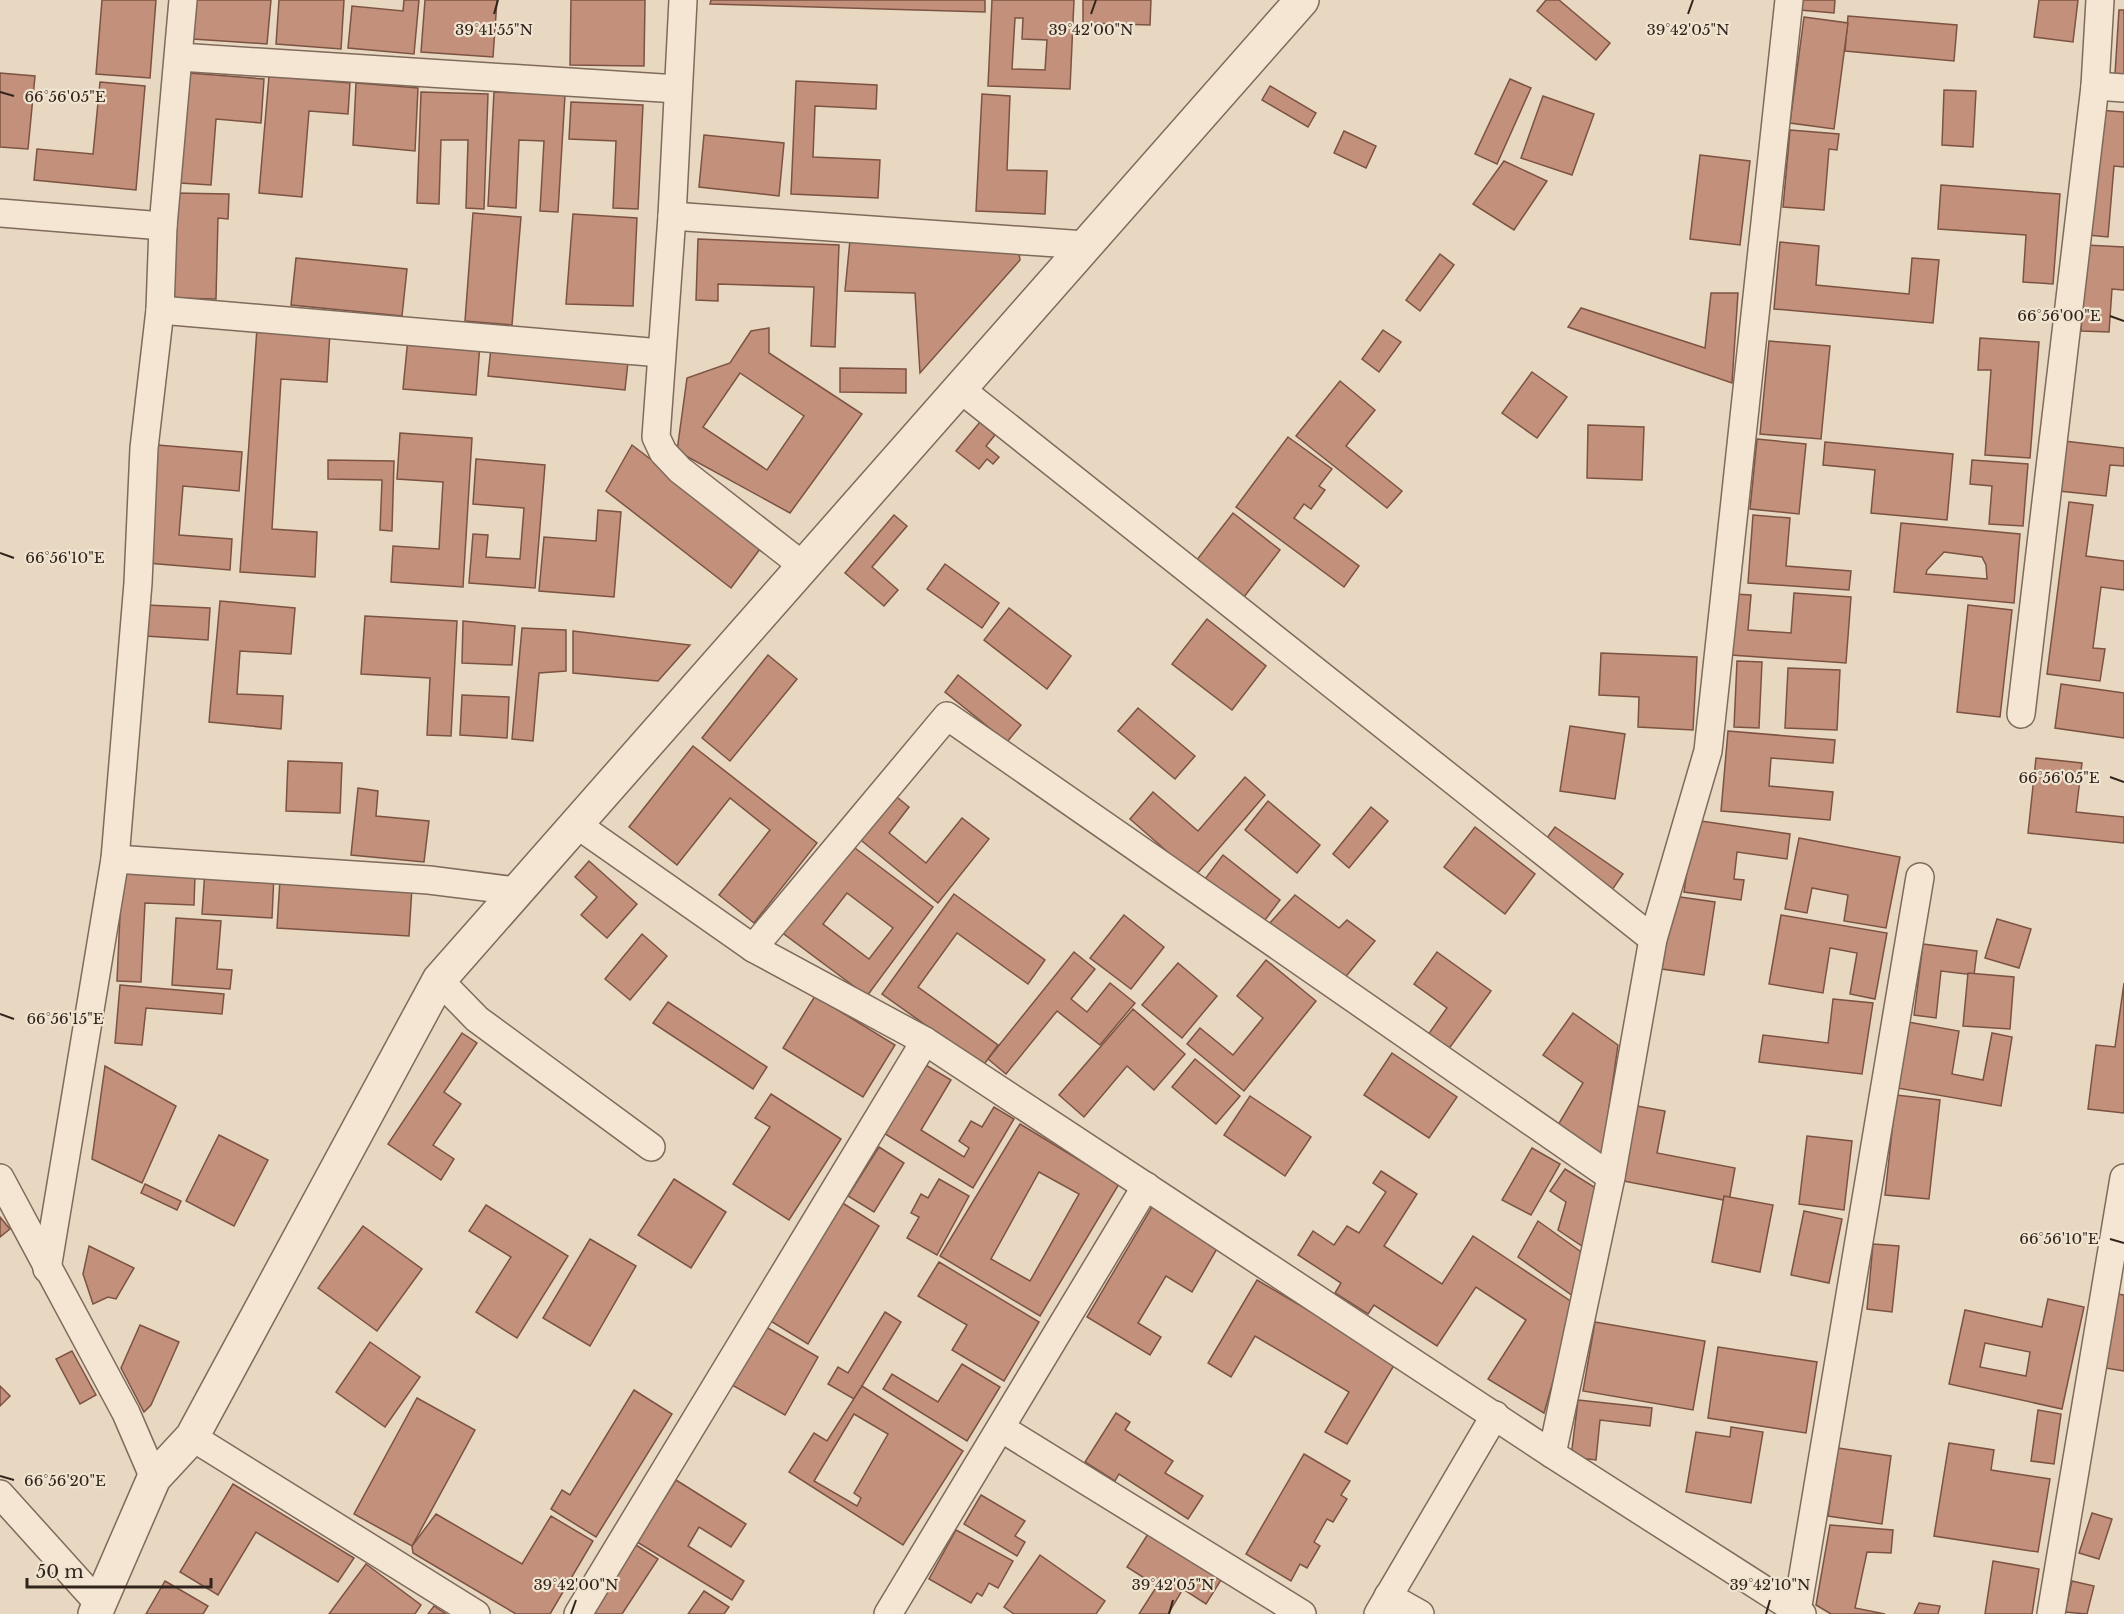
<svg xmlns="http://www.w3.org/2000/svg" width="2124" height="1614" viewBox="0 0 2124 1614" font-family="'Libre Baskerville',serif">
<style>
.building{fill:#c2907b;stroke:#7c5343;stroke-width:1.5;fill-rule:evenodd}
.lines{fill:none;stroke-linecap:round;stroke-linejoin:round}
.minor-casing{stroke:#7f6a5b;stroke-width:30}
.tertiary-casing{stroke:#7f6a5b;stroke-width:36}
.minor{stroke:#f4e6d3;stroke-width:27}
.tertiary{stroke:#f4e6d3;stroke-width:33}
.ticks{fill:none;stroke:#31241d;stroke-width:2}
.ticks-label{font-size:15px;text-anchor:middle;fill:#31241d;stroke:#f0e3cf;stroke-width:4.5;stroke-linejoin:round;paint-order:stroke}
</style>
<rect width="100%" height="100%" fill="#e8d8c1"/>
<g class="building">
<path d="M102,0H156L150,78L96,74Z"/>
<path d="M196,0H271L267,44L193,39Z"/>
<path d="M279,0H344L341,49L276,44Z"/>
<path d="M404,0H419L414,54L348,48L352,6L403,11Z"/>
<path d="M425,0H497L493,57L421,52Z"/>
<path d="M571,0H645L644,66L570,65Z"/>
<path d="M711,0H985V12L710,4Z"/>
<path d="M992,0H1074L1070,89L988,86ZM1015,18H1023L1022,39L1047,40L1045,70L1012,69Z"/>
<path d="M1083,0H1151L1150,25L1083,23Z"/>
<path d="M1546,0H1559L1610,43L1596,60L1537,11Z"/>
<path d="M1801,0H1835L1834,13L1800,10Z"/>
<path d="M2039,0H2078L2073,42L2034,37Z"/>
<path d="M2119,10H2124V74H2115Z"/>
<path d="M1848,16L1957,25L1954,61L1845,51Z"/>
<path d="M1804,17L1848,23L1834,129L1790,123Z"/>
<path d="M0,73L35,76L28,149L0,147Z"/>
<path d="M189,73L264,79L261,123L216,119L211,185L180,183Z"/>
<path d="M269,76L350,83L348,114L309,111L302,197L259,193Z"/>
<path d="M1510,79L1531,88L1497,164L1475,154Z"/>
<path d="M796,81L877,85L876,109L815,106L813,157L880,160L878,198L791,194Z"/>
<path d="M100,82L145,86L136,190L34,180L37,149L93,154Z"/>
<path d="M356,83L418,88L415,151L353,145Z"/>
<path d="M1270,86L1316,113L1308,127L1262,100Z"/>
<path d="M1944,90L1976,91L1973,147L1942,145Z"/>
<path d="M421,92L488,94L484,209L466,208L468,140H441L439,204L417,203Z"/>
<path d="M494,92L565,95L558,212L540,211L544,141L519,140L516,208L488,206Z"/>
<path d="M982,94L1010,96L1007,170L1047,171L1045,214L976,211Z"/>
<path d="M1543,96L1594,114L1572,175L1521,158Z"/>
<path d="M571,102L643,105L638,209L613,208L616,141L569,139Z"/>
<path d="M2098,110L2124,112V167L2114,166L2108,237L2088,235Z"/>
<path d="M1790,130L1839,134L1837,150L1829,149L1824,210L1783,207Z"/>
<path d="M1344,131L1376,146L1366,168L1334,153Z"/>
<path d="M704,135L784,143L779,196L699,187Z"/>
<path d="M1700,155L1750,161L1740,245L1690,239Z"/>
<path d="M1504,161L1547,181L1514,230L1473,204Z"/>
<path d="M1941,185L2060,194L2053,284L2023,282L2026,235L1938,229Z"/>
<path d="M174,193L229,194L228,219L218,218L216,299L171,298Z"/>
<path d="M473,213L521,217L512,325L465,321Z"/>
<path d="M573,214L637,218L633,306L566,304Z"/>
<path d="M698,239L839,245L835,347L811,346L814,287L718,284V301L696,300Z"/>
<path d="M850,240L1019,253L1020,260L920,373L915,293L845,291Z"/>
<path d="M1780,242L1819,246L1816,285L1909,294L1912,258L1939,260L1933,323L1774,309Z"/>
<path d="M2086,245L2124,247V290L2112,289L2109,332L2081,331Z"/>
<path d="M1440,254L1454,265L1420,311L1406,300Z"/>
<path d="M296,258L407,269L402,316L291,305Z"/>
<path d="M1711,293H1738L1732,383L1568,327L1581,308L1705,348Z"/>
<path d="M257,328L330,332L327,382L281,379L272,529L317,532L315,577L240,572Z"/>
<path d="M769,328V353L862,414L790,513L677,451L687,378L730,363L751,331ZM740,373L804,416L767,470L703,427Z"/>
<path d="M1383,330L1401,342L1379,372L1362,359Z"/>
<path d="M408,338L480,344L476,395L403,389Z"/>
<path d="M1980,338L2039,342L2030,458L1985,455L1991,370H1978Z"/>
<path d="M1769,341L1830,346L1821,439L1760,434Z"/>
<path d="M491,348L628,362L625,390L488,376Z"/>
<path d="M840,368L906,369V393L840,392Z"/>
<path d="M1532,372L1567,397L1537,438L1502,413Z"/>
<path d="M1340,381L1375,410L1346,446L1402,491L1387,508L1296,436Z"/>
<path d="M980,422L995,435L986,446L999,457L993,464L987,459L979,469L956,451Z"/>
<path d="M1588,425L1644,427L1642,480L1587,478Z"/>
<path d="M400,433L472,438L463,587L391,582L393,546L439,549L443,482L397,479Z"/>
<path d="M1288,437L1332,469L1319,486L1325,490L1311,509L1304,504L1294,518L1359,566L1344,587L1236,507Z"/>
<path d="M1757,439L1806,444L1799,514L1750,509Z"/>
<path d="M2064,441L2124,448V466L2110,465L2106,496L2059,491Z"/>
<path d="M1825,442L1953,454L1947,520L1871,513L1875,470L1823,465Z"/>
<path d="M157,445L242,452L239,491L183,486L179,535L232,539L230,570L147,563Z"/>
<path d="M632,445L763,545L731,588L606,491Z"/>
<path d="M476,459L545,465L535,588L469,583L473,534L488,535L486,557L520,559L524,508L473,504Z"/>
<path d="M328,460L394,461L392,531L380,530L382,480L328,479Z"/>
<path d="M1972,460L2028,464L2023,526L1989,524L1992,486L1970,484Z"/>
<path d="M2069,502L2093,505L2086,556L2124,561V590L2101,587L2093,648L2105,649L2100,681L2047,674Z"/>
<path d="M598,510L621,512L614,597L539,591L544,537L596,541Z"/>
<path d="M1233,513L1280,550L1244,597L1196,561Z"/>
<path d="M894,515L907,526L872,567L898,590L884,606L845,573Z"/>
<path d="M1753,515L1790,518L1786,566L1851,571L1849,590L1748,583Z"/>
<path d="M1901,523L2020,534L2014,603L1894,592ZM1944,552L1982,557L1986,565L1987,579L1926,574L1927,570Z"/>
<path d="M945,564L999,603L982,628L927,589Z"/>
<path d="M1794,593L1851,597L1846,663L1731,655L1735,594L1751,595L1748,630L1791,633Z"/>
<path d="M220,601L295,608L291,654L240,651L237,694L283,696L281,729L209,722Z"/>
<path d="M147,605L210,608L208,640L145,636Z"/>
<path d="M1968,605L2012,610L2000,717L1957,712Z"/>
<path d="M1009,608L1071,656L1047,689L984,640Z"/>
<path d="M365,616L457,621L451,736L427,735L430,678L361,674Z"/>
<path d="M1207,619L1266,666L1232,710L1172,664Z"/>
<path d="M463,621L515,626L512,665L462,663Z"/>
<path d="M522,628L566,630V671L539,673L533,741L512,739Z"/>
<path d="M573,631L690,645L658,681L573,673Z"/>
<path d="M1601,653L1697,657L1693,730L1638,727L1639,697L1599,695Z"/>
<path d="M768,655L797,679L730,761L702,738Z"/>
<path d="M1737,661L1762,662L1759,728L1734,727Z"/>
<path d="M1788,668L1840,670L1837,730L1785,728Z"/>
<path d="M958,675L1021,725L1007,742L945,692Z"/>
<path d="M2061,684L2124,693V738L2055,728Z"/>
<path d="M462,695L509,697L507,738L460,735Z"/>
<path d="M1138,708L1195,756L1175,779L1118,731Z"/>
<path d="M1570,726L1625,734L1615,799L1560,791Z"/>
<path d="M1728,731L1835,740L1833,763L1771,758L1769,786L1833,792L1830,820L1721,811Z"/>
<path d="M693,746L817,843L754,923L719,895L770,830L730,798L677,865L629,827Z"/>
<path d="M2036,758L2082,763L2076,812L2124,817V843L2028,833Z"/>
<path d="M288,761L342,763L340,813L286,811Z"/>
<path d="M1245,777L1265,795L1195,876L1130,819L1153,792L1198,831Z"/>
<path d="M358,788L378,791L376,816L429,821L424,862L351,855Z"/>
<path d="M892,793L909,807L889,833L926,863L962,818L989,839L938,903L857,837Z"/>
<path d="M1268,801L1320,845L1297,873L1245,830Z"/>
<path d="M1371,807L1388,821L1349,868L1333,854Z"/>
<path d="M1694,820L1790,834L1787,859L1737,852L1734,879L1744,880L1741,900L1684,892Z"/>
<path d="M1475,827L1535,874L1505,914L1444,867Z"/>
<path d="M1555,827L1623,874L1612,890L1544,842Z"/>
<path d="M1799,838L1900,857L1886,928L1844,921L1848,895L1812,888L1807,913L1785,909Z"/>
<path d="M847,842L933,907L867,996L780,931ZM847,893L893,928L869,959L823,924Z"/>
<path d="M1223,855L1280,900L1262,924L1205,879Z"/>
<path d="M589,861L637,904L607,938L581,915L597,897L575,877Z"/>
<path d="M205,870L274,874L272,918L202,914Z"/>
<path d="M122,871L195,875L194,905L145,903L141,982L117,981Z"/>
<path d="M280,879L412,887L409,936L277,928Z"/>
<path d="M954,894L1045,960L1028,984L957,933L918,987L998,1045L983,1066L882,994Z"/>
<path d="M1295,895L1339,928L1347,920L1375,941L1343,980L1268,925Z"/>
<path d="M1673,896L1715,902L1704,975L1662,969Z"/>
<path d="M1124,915L1164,947L1131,989L1090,958Z"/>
<path d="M1781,915L1887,933L1875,999L1850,994L1857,953L1830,948L1823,993L1769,984Z"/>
<path d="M176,918L221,921L217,969L232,970L230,989L172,985Z"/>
<path d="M1997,919L2031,929L2019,968L1985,958Z"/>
<path d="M642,934L667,956L630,1000L605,979Z"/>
<path d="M1923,944L1977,951L1974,975L1941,971L1936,1018L1914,1015Z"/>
<path d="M1074,952L1095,969L1071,999L1087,1012L1110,983L1135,1003L1100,1045L1057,1011L1006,1074L988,1059Z"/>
<path d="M1437,952L1491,991L1445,1054L1425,1039L1447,1008L1414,984Z"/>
<path d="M1266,960L1316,1001L1244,1091L1187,1044L1200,1028L1233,1055L1263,1018L1237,996Z"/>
<path d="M1178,963L1217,996L1182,1038L1142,1005Z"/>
<path d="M1968,973L2014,977L2010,1029L1963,1026Z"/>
<path d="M2124,983V1113L2088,1109L2096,1045L2115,1047Z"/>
<path d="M120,985L224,994L222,1014L146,1008L142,1045L115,1043Z"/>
<path d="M815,996L895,1045L863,1097L783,1048Z"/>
<path d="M1833,999L1873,1003L1862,1074L1759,1062L1763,1035L1828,1043Z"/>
<path d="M668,1002L767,1067L753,1089L653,1023Z"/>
<path d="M1133,1009L1185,1054L1154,1090L1127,1066L1084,1117L1059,1095Z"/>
<path d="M1573,1013L1618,1045L1602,1157L1555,1130L1583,1083L1543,1055Z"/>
<path d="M1908,1022L1959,1031L1952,1074L1983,1080L1992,1033L2012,1037L2001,1106L1897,1088Z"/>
<path d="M462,1033L477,1043L444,1092L461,1104L433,1145L454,1159L441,1180L388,1144Z"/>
<path d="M1392,1053L1457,1097L1429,1138L1364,1095Z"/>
<path d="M1195,1059L1240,1096L1216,1124L1172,1087Z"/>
<path d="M924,1064L951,1080L921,1130L964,1157L969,1148L959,1141L971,1121L982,1127L994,1107L1014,1119L973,1188L882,1132Z"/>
<path d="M105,1066L176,1106L142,1183L92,1159Z"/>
<path d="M771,1094L841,1139L789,1220L733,1184L770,1127L755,1118Z"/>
<path d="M1896,1095L1940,1100L1929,1199L1885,1195Z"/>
<path d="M1250,1096L1311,1137L1285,1176L1224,1135Z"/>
<path d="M1637,1106L1665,1111L1657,1153L1735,1168L1729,1201L1623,1181Z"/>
<path d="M1020,1124L1119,1184L1040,1316L940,1256ZM1039,1172L1079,1194L1030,1281L991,1259Z"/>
<path d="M219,1135L268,1160L234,1226L186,1201Z"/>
<path d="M1807,1136L1852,1141L1844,1210L1799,1204Z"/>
<path d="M879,1147L904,1163L874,1212L848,1196Z"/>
<path d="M1532,1148L1560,1164L1531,1215L1502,1200Z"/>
<path d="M1565,1169L1599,1190L1582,1246L1558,1230L1566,1202L1550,1191Z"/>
<path d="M1381,1171L1417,1194L1384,1246L1442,1284L1473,1236L1575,1304L1544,1413L1488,1379L1526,1320L1476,1287L1437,1346L1374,1305L1368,1314L1335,1293L1341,1283L1298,1255L1313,1231L1334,1245L1347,1226L1359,1233L1386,1192L1373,1183Z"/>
<path d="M674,1179L726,1212L691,1268L638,1235Z"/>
<path d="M939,1179L969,1196L937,1255L907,1238L919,1217L911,1213L921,1194L928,1198Z"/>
<path d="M145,1184L181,1201L177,1210L141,1193Z"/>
<path d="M1724,1196L1773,1205L1760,1272L1712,1262Z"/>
<path d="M841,1202L879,1226L808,1344L769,1320Z"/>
<path d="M486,1205L568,1256L517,1338L476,1312L511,1257L469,1231Z"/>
<path d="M1152,1207L1218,1247L1192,1292L1166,1276L1138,1323L1161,1337L1150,1355L1087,1317Z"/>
<path d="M1804,1211L1842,1219L1829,1283L1791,1275Z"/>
<path d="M0,1217L10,1229L0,1237Z"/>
<path d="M1538,1221L1584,1254L1573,1296L1518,1257Z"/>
<path d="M363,1226L422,1269L377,1331L318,1288Z"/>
<path d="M590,1239L636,1266L590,1346L543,1318Z"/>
<path d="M1873,1244L1899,1246L1892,1312L1867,1309Z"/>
<path d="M89,1246L134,1268L116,1299L108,1297L93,1304L83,1274Z"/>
<path d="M939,1262L1039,1322L1004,1381L952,1350L967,1325L918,1296Z"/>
<path d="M1257,1280L1396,1362L1347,1444L1325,1432L1349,1392L1255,1336L1231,1377L1208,1363Z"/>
<path d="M2117,1294L2124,1295V1371L2105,1368Z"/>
<path d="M2048,1299L2084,1307L2062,1409L1949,1384L1965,1310L2042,1327ZM1985,1343L2030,1352L2026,1376L1980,1367Z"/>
<path d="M885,1312L901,1322L854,1399L828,1384L838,1367L848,1373Z"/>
<path d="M1595,1322L1705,1341L1693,1410L1583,1391Z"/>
<path d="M140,1325L179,1342L151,1405L144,1412L121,1368Z"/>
<path d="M766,1327L818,1357L785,1415L732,1385Z"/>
<path d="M370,1342L420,1377L385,1427L336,1392Z"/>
<path d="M1718,1347L1817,1362L1806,1433L1708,1418Z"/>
<path d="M72,1351L96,1395L80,1404L56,1359Z"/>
<path d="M962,1364L1000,1387L967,1441L883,1389L892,1374L938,1402Z"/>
<path d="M0,1386L10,1396L0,1406Z"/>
<path d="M862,1386L963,1451L903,1545L789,1472L814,1433L827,1441ZM854,1414L888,1434L854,1493L861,1498L857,1506L814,1481Z"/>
<path d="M634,1390L672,1414L596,1537L551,1509L562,1490L570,1495Z"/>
<path d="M417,1398L475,1430L412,1546L354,1514Z"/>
<path d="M1578,1400L1652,1408L1650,1426L1600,1420L1596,1460L1571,1457Z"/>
<path d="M2038,1410L2061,1414L2054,1464L2031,1461Z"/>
<path d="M1116,1413L1130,1422L1125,1430L1173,1461L1165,1473L1203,1496L1188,1519L1119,1474L1115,1481L1085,1462Z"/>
<path d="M1731,1427L1763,1432L1751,1503L1686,1492L1696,1432L1730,1437Z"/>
<path d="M1949,1443L1994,1450L1991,1470L2050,1479L2038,1552L1934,1536Z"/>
<path d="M1838,1448L1891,1456L1882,1524L1828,1516Z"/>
<path d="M1304,1454L1350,1481L1341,1495L1347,1499L1333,1522L1327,1519L1314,1542L1320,1546L1307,1568L1300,1564L1291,1581L1246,1554Z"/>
<path d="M676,1480L746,1524L731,1547L699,1527L688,1546L744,1581L732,1600L637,1542Z"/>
<path d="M233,1484L354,1558L338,1582L256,1532L218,1595L180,1572Z"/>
<path d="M981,1495L1025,1521L1015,1536L1025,1542L1017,1556L964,1524Z"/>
<path d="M2092,1513L2112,1519L2099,1559L2079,1553Z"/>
<path d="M436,1514L522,1564L551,1516L593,1541L550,1614H516L413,1553L412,1546Z"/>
<path d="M1830,1525L1893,1530L1891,1553L1867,1552L1855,1608L1885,1614H1831L1816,1605Z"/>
<path d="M956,1530L1013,1561L998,1588L989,1583L982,1596L977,1593L971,1603L929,1579Z"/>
<path d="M1148,1534L1221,1580L1206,1604L1183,1589L1168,1614H1139L1157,1586L1127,1567Z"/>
<path d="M636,1545L658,1559L622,1614H591Z"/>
<path d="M1040,1555L1105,1601L1096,1614H1014L1004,1607Z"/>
<path d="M1993,1561L2039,1569L2032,1614H1985Z"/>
<path d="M366,1564L421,1605L415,1614H329Z"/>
<path d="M165,1581L208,1606L203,1614H146Z"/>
<path d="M2072,1581L2094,1586L2087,1614L2065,1612Z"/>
<path d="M704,1591L729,1607L724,1614H688Z"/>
<path d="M1919,1603L1940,1606L1938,1614H1914Z"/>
<path d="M434,1606L446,1614H428Z"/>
</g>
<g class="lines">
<defs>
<g id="minor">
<path d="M683,0L672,216L656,437L663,452L680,470L802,565"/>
<path d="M179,57L678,89"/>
<path d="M2095,86L2124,88"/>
<path d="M0,213L163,226"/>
<path d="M672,216L1085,245"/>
<path d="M160,310L661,353"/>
<path d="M959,388L1653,939"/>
<path d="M2021,714L2095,86L2100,0"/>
<path d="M576,824L753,948L925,1041L1552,1454L1802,1614"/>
<path d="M115,859L429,880L516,891"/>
<path d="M753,948L947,716L1611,1177"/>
<path d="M439,980L477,1019L651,1147"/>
<path d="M0,1178L126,1413L154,1478"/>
<path d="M47,1269L115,859L138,583L144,448L160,310L163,226L183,0"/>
<path d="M1001,1428L1302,1614"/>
<path d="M192,1437L476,1614"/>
<path d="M1552,1454L1611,1177L1653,939L1708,751L1789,0"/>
<path d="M0,1494L101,1606"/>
<path d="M1388,1596L1420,1614"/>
<path d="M1797,1611L1920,877"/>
<path d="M578,1614L925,1041"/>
<path d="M888,1614L1146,1186"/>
<path d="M1378,1614L1495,1415"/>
<path d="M2051,1614L2124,1178"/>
</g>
<path id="tertiary" d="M95,1614L154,1478L192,1437L439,980L1302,0"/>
</defs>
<use href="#minor" class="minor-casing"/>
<use href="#tertiary" class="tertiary-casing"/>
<use href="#minor" class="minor"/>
<use href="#tertiary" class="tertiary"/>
</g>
<path class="ticks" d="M494,14L498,0M1091,14L1096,0M1688,14L1693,0M0,92L14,96M2110,316L2124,321M0,553L14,558M2110,777L2124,782M0,1014L14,1019M2110,1239L2124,1243M0,1476L14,1480M571,1614L576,1600M1169,1614L1173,1600M1766,1614L1770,1600"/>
<g class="ticks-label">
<text x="494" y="35">39°41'55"N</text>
<text x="1091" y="35">39°42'00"N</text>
<text x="1688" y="35">39°42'05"N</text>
<text x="65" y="102">66°56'05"E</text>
<text x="2059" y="321">66°56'00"E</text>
<text x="65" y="563">66°56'10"E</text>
<text x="2059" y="783">66°56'05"E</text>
<text x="65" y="1024">66°56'15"E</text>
<text x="2059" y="1244">66°56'10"E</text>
<text x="65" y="1486">66°56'20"E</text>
<text x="576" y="1590">39°42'00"N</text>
<text x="1173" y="1590">39°42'05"N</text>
<text x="1770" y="1590">39°42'10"N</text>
</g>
<path d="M27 1578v9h184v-9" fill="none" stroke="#31241d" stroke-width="3"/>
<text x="36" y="1578" font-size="18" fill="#31241d" stroke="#f0e3cf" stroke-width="4.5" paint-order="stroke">50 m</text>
</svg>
